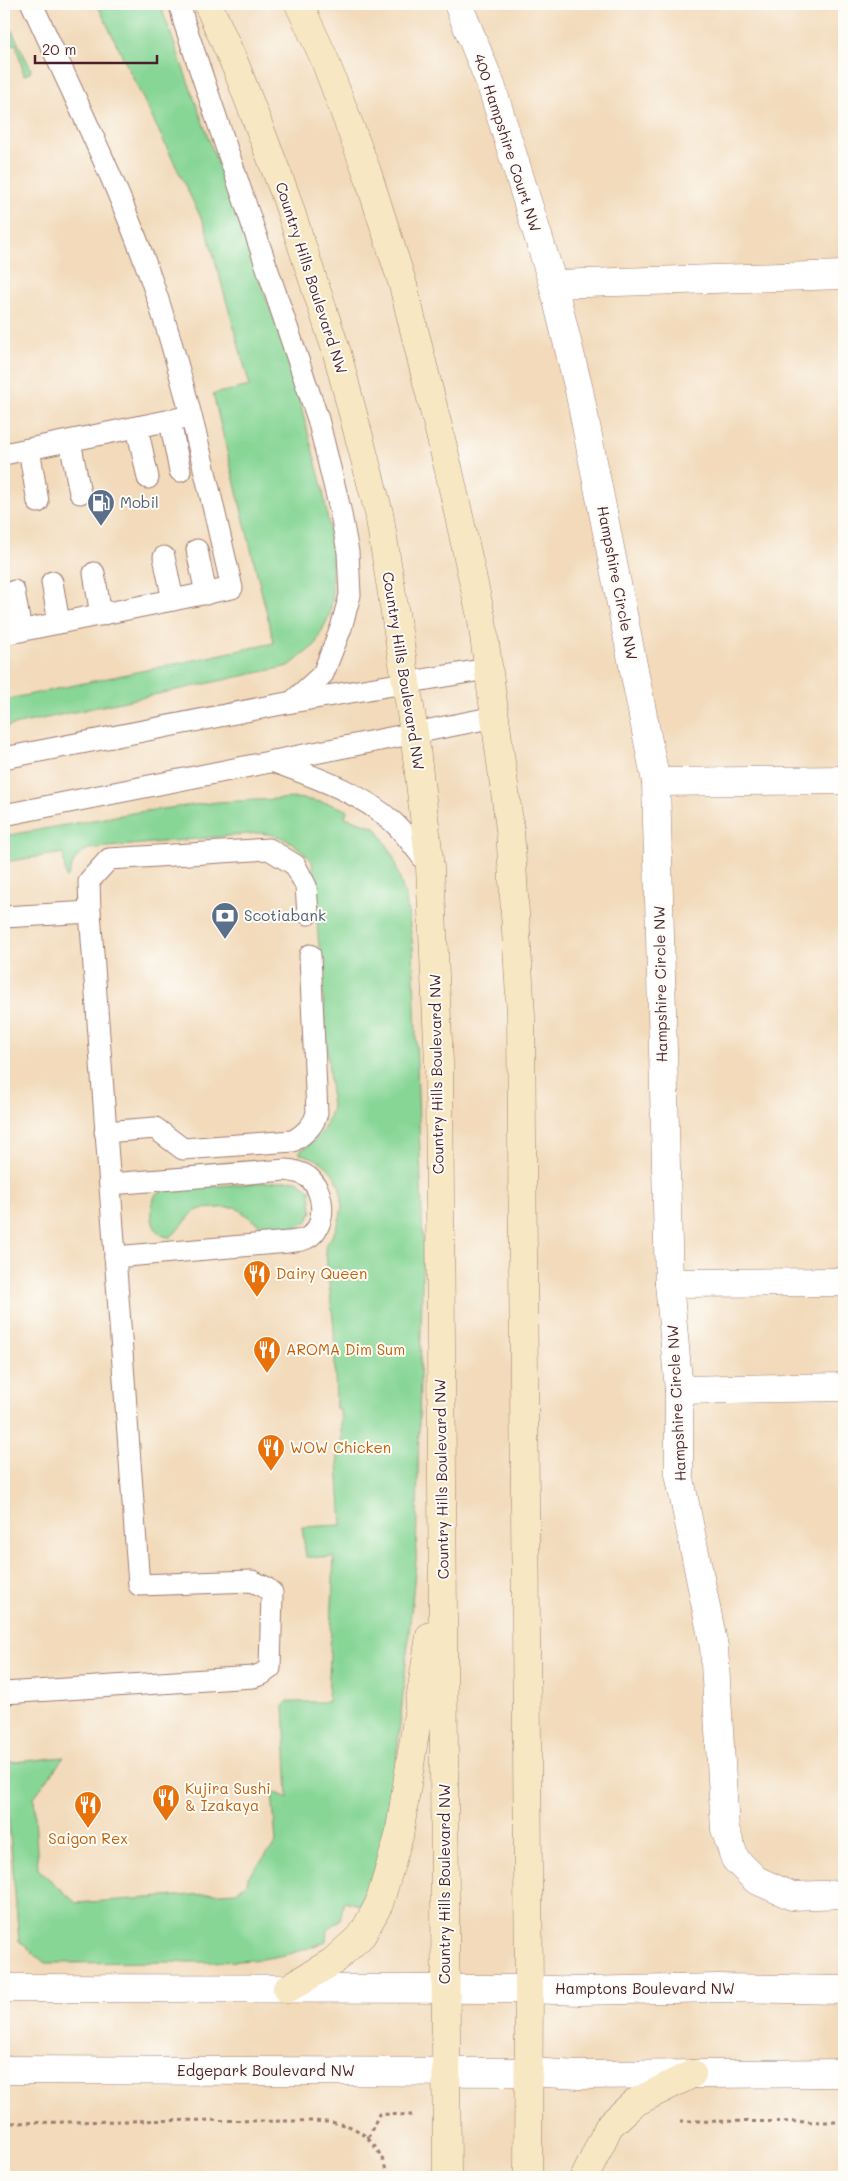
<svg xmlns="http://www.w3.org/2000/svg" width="848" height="2181" viewBox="0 0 848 2181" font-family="Mali,sans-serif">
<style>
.green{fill:#87d695;stroke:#687a60}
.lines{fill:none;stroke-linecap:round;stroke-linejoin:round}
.service-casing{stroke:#9e7c72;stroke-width:23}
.minor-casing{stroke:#9e7c72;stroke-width:29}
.tertiary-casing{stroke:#9e7c72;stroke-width:29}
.secondary-casing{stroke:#9e7c72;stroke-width:29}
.path{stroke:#9e7c72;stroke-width:3;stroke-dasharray:4 4;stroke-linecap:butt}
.service{stroke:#fff;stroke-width:21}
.minor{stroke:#fff;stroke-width:28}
.tertiary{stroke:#fff;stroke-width:28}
.secondary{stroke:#f7e8c3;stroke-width:28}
.labels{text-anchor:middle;stroke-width:4;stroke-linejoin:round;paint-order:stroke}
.street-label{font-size:15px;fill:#4a1f2b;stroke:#fdfcf7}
.service-label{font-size:15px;fill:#4e5e75;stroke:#fdfcf7;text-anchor:start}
.food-label{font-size:15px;fill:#c56008;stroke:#fdfcf7;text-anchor:start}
</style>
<rect width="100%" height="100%" fill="#fdfcf7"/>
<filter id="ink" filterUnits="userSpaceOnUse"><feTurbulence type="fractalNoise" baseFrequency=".02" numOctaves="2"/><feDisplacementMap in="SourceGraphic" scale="10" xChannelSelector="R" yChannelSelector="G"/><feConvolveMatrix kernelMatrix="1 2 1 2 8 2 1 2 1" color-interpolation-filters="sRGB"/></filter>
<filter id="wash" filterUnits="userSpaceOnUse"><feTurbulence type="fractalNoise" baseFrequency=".0096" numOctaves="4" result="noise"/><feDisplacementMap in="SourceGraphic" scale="20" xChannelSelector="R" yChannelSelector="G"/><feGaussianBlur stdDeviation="1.12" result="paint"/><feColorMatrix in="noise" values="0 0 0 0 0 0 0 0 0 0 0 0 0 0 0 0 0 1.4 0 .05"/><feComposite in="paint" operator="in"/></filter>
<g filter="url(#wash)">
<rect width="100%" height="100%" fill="#f2daba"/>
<g class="green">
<path d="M97,4H160L289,361L323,490L332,545V602L329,616L315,645L289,666L4,727V700L274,643L213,394L250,386L206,228Z"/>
<path d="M4,15L31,69L30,73L24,75L16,44L4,46Z"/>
<path d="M297,798L327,803L347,810L345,817L375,827L392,853L406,899L413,948L423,1242L416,1562L393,1795L381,1851L363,1906L344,1901L340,1920L327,1930L326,1941C275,1964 227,1962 172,1962C130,1962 87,1963 45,1963L19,1941L4,1763L64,1757L34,1797L38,1869L76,1903L236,1892L247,1883L248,1877L276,1843L272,1791L288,1798L284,1705L287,1702H328L334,1557H306L302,1527L342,1525L337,1448L342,1447L340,1409H336L334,1328L325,1246C353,1213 347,1163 300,1154V1151C321,1138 325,1130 332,1107L312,861C293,842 287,836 259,833L88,849C76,855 72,864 68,877L66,878L63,853L4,862V836L138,812L218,802Z"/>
<path d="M296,1180L310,1190L312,1211L308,1221L297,1227L267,1230L235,1207L201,1209L194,1212L171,1237C150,1238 148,1209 156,1194L164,1190Z"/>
</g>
</g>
<g filter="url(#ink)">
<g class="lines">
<defs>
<g id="service">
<path d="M180,4L184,22L318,419L340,509L348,552L350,595L341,628L323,674L292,702"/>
<path d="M170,421L180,471"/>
<path d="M137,427L148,478"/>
<path d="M70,441L80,493"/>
<path d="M29,449L38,502"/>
<path d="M4,454L191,416"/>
<path d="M197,550L206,594"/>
<path d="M164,557L173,600"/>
<path d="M94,573L101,615"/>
<path d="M52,582L59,623"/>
<path d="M14,591L21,631"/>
<path d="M4,634L232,588C210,493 189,398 160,306C127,202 77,103 32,4"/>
<path d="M4,758L292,702L487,669"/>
<path d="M272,761C314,777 358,791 393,822C407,835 418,852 430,867"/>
<path d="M4,815L495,717"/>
<path d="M90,912L89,881L109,859L269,849L295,865L306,886L308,914"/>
<path d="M4,917L90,912L139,1585L252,1581L265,1587L272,1593L270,1668L262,1674L253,1677L4,1693"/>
<path d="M105,1132L155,1128L183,1149L293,1141C305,1134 314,1126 317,1113L310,955"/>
<path d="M110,1184L286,1170C294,1171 301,1172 308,1177C325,1190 328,1227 307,1238C302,1241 294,1241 288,1242L115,1257"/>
</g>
<g id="minor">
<path d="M458,4L491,85L553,284L579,390L656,782L669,1283L679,1390V1474L714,1647L725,1829L735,1859L756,1880L792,1896L844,1894"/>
<path d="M553,284L844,275"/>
<path d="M656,782L844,780"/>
<path d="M669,1283L844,1282"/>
<path d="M679,1390L844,1387"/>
</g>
<g id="tertiary">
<path d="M4,1988L529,1989L579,1991L718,1988L844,1990"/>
<path d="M4,2070L529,2072L579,2075L844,2073"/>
</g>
<g id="secondary">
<path d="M208,4L236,67L285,194L337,353L379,513L414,732L430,867L439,1063L447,2177"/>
<path d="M299,4L324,58L367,172L403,285L449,471L482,621L510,829L521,1015L529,1989L528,2177"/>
<path d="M287,1989L332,1962L362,1935L379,1904L399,1836L430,1636"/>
<path d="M585,2177L609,2126L634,2103L692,2074"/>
</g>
</defs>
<use href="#service" class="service-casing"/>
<use href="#minor" class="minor-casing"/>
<use href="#tertiary" class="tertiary-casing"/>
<use href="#secondary" class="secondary-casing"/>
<g class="path">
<path d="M680,2121L844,2122"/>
<path d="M4,2123C89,2122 175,2119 261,2121C289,2122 321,2118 348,2126C369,2133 385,2156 387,2177"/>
<path d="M368,2138L379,2114L412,2115"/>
</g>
<use href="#service" class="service"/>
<use href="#minor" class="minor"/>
<use href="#tertiary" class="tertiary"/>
<use href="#secondary" class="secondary"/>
</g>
</g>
<defs>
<symbol id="fuel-pin" viewBox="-11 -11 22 30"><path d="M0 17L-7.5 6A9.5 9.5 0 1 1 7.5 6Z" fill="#5c6f8a" stroke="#fdfcf7"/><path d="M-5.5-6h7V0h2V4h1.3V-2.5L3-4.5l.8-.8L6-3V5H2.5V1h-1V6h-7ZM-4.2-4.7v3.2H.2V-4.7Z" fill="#fff"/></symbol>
<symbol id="bank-pin" viewBox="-11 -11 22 30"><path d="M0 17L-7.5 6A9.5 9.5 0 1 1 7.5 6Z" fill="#5c6f8a" stroke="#fdfcf7"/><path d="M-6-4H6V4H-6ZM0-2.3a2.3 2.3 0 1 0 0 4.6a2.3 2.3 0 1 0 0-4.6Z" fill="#fff"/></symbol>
<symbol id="restaurant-pin" viewBox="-11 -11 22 30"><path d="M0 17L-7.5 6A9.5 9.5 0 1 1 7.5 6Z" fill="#e8710a" stroke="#fdfcf7"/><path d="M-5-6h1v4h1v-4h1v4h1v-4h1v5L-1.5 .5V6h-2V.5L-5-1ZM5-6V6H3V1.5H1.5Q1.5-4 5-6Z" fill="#fff"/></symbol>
</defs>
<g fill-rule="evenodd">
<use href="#fuel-pin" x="85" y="487" width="32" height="43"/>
<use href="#bank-pin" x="209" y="900" width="32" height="43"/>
<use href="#restaurant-pin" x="241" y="1258" width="32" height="43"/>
<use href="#restaurant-pin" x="251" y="1334" width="32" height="43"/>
<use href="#restaurant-pin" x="255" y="1432" width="32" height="43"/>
<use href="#restaurant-pin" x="150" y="1782" width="32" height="43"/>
<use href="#restaurant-pin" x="72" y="1789" width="32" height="43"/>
</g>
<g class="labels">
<g class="street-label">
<text transform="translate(507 143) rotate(72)" y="5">400 Hampshire Court NW</text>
<text transform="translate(311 278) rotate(72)" y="5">Country Hills Boulevard NW</text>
<text transform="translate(617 583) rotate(79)" y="5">Hampshire Circle NW</text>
<text transform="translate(403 671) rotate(81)" y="5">Country Hills Boulevard NW</text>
<text transform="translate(661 984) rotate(-91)" y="5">Hampshire Circle NW</text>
<text transform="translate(437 1074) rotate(-91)" y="5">Country Hills Boulevard NW</text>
<text transform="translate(677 1403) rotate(-93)" y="5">Hampshire Circle NW</text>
<text transform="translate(442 1479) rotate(-91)" y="5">Country Hills Boulevard NW</text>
<text transform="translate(445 1884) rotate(-90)" y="5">Country Hills Boulevard NW</text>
<text x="645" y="1994">Hamptons Boulevard NW</text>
<text x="266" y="2076">Edgepark Boulevard NW</text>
</g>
<g class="service-label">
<text x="120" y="508">Mobil</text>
<text x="244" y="921">Scotiabank</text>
</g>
<g class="food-label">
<text x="276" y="1279">Dairy Queen</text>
<text x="286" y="1355">AROMA Dim Sum</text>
<text x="290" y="1453">WOW Chicken</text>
<text x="185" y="1794">Kujira Sushi<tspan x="185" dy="17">&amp; Izakaya</tspan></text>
<text x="88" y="1844" text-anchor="middle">Saigon Rex</text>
</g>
</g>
<rect width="848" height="2181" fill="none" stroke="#fdfcf7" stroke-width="20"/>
<path d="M35 55v8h122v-8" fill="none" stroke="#4a1f2b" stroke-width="2.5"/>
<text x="42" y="55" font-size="15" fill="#4a1f2b" stroke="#fdfcf7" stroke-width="4" paint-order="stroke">20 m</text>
</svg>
